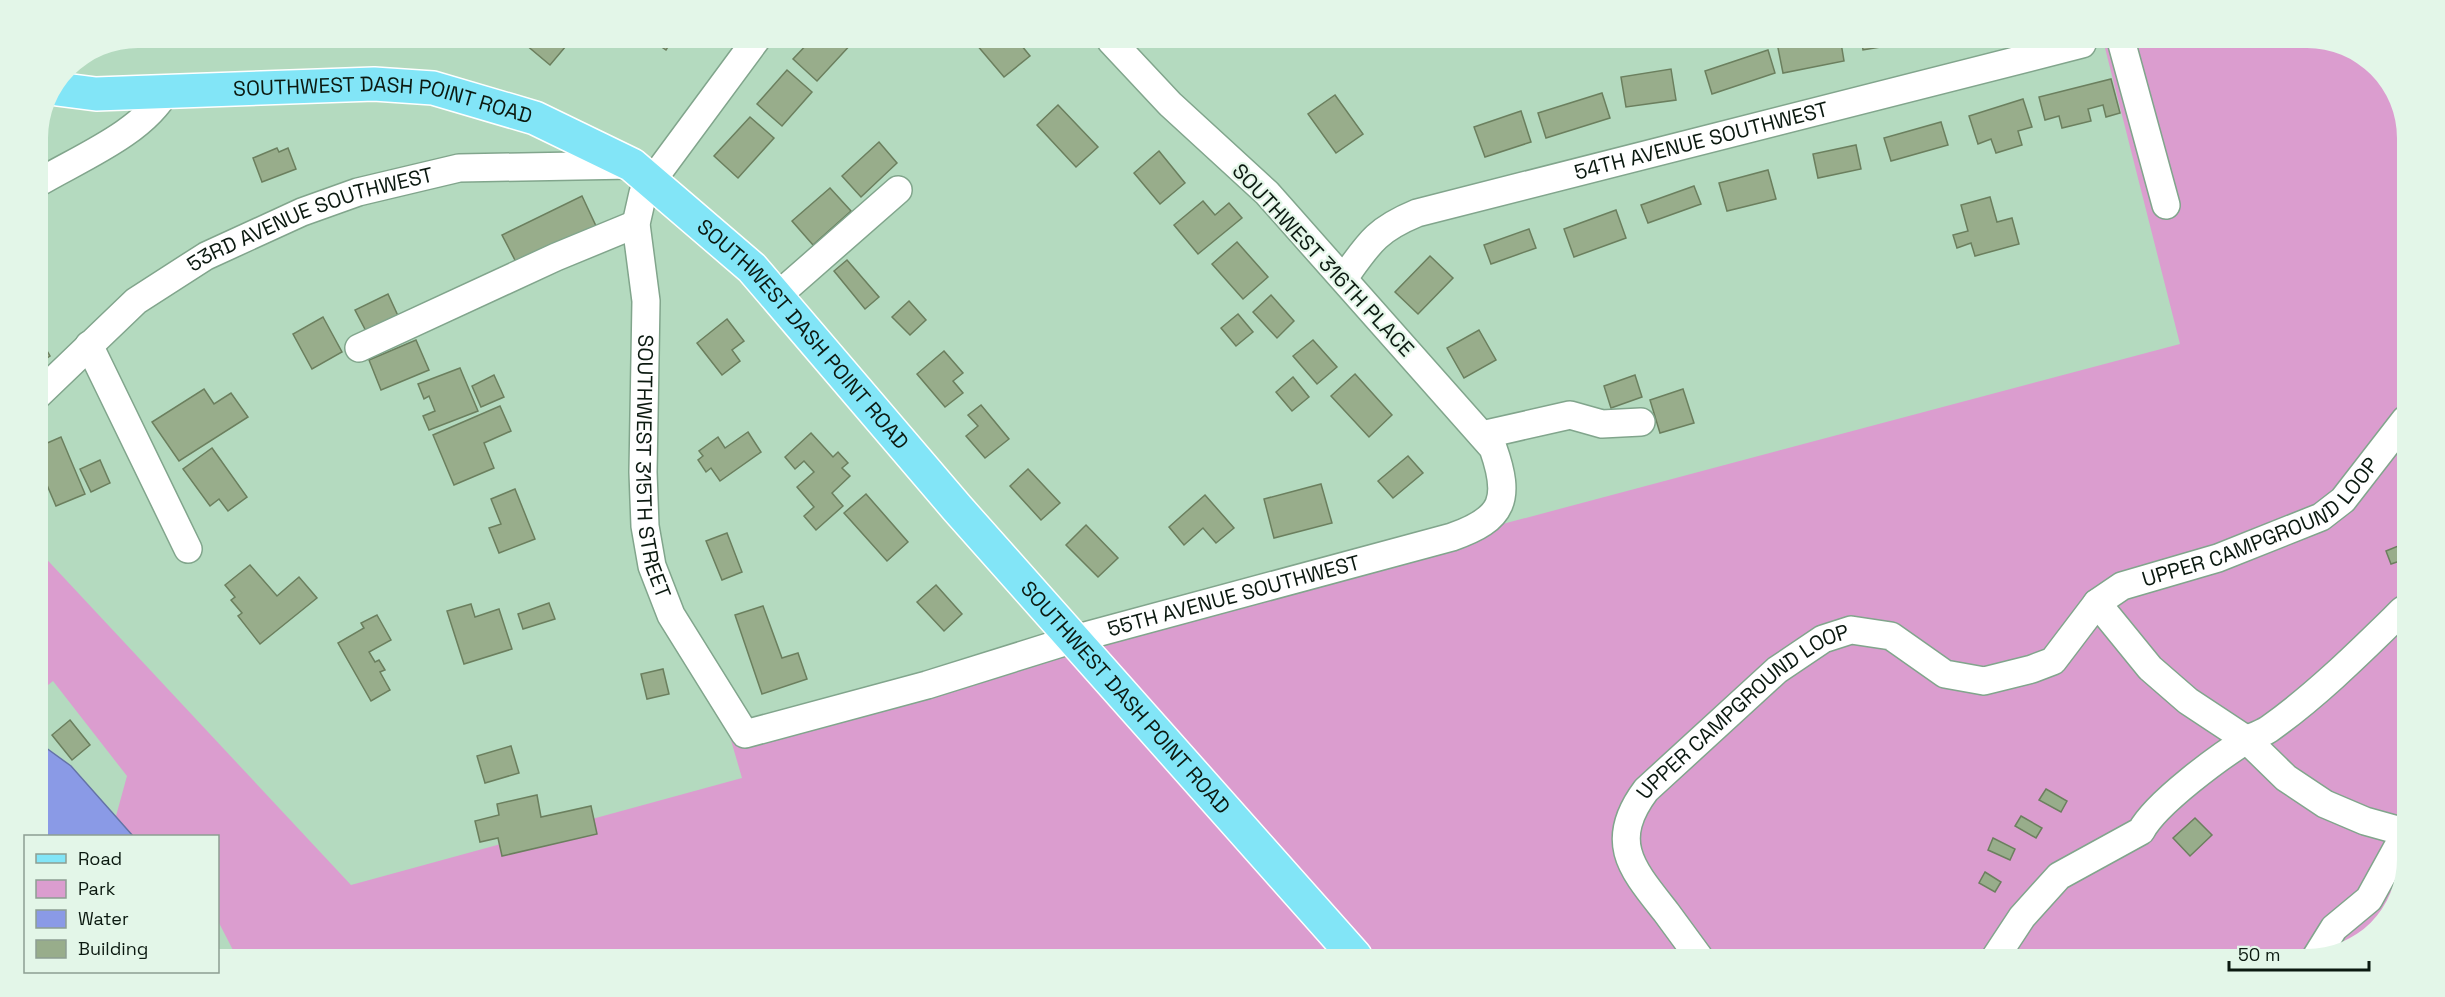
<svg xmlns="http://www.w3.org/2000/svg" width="2445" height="997" viewBox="0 0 2445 997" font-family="'Space Grotesk',sans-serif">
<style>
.green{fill:#db9dcf}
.water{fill:#8a9ae6;stroke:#6473a6;stroke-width:1.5}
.building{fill:#98ad8b;stroke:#6b7f5e;stroke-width:1.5}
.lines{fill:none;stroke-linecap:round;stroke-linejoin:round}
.minor-casing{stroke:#81a58c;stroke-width:30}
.major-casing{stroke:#fff;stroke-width:36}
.minor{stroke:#fff;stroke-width:27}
.major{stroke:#82e5f7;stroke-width:33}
.labels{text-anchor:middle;stroke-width:4.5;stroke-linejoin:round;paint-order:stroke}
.street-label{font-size:21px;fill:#0b1910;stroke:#e3f6e8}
</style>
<rect width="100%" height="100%" fill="#b4dabf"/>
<path class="green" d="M2104,44L2345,45L2390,82L2407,132L2400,897L2363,942L2307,959L234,952L218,921V836H133L116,816L127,776L53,681L38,693V550L351,885L742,778L728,730L2180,344Z"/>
<path class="water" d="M38,742L71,766L133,836H38Z"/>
<g class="building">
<path d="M519,39H570L571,40L550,65Z"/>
<path d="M650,39H673L666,50Z"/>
<path d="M811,40H852L854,41L817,81L793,59Z"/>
<path d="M980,40H1017L1030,56L1004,77L976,44Z"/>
<path d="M1777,43H1841L1844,61L1783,73Z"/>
<path d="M1862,43L1899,44L1863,50Z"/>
<path d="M1768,50L1775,73L1712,94L1705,71Z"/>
<path d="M1671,69L1676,100L1626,107L1621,77Z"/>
<path d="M787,70L812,92L782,126L757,104Z"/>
<path d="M2111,79L2120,113L2106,117L2103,105L2088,109L2091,121L2062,128L2059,116L2045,120L2039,97Z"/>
<path d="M1602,93L1610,118L1546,138L1538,113Z"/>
<path d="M1335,95L1363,134L1336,153L1308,114Z"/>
<path d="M2023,99L2032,127L2018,131L2022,145L1996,153L1991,139L1978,144L1969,116Z"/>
<path d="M1058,105L1098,147L1076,167L1037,125Z"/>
<path d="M1521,111L1531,142L1485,157L1474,127Z"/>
<path d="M750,117L774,138L738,178L714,156Z"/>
<path d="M1941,122L1948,145L1891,161L1884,138Z"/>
<path d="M879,142L897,163L861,197L842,176Z"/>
<path d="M1856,145L1861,169L1818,178L1813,154Z"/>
<path d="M277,148L279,152L288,148L296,169L262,182L253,158Z"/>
<path d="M1159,151L1185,183L1160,204L1134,173Z"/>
<path d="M1768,170L1776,199L1727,211L1719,183Z"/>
<path d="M1694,186L1701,204L1648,223L1641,205Z"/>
<path d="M830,188L851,211L813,245L792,221Z"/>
<path d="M582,196L596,226L517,264L502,235Z"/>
<path d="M1990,197L1997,222L2012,218L2019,244L1975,256L1971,243L1957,248L1953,235L1968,231L1961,205Z"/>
<path d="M1203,201L1215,215L1229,203L1242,218L1198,254L1174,225Z"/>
<path d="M1616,210L1626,238L1574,257L1564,229Z"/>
<path d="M1529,229L1536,248L1491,264L1484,245Z"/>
<path d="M1237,242L1268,277L1243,299L1212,264Z"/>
<path d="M1430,256L1453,278L1418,314L1395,292Z"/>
<path d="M847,260L879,297L865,309L834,271Z"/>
<path d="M388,294L399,318L367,333L355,310Z"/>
<path d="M1271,295L1294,321L1277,338L1253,312Z"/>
<path d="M909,301L926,320L910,335L892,317Z"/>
<path d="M1238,314L1253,332L1236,346L1221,328Z"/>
<path d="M323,317L342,352L312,369L293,334Z"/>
<path d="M727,319L744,341L732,350L740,361L722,375L697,343Z"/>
<path d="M1479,330L1496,360L1464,378L1447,348Z"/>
<path d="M38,335L50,356L38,364Z"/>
<path d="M416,340L429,370L381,390L369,360Z"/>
<path d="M1313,340L1337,367L1317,384L1293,356Z"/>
<path d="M944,351L963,373L953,381L963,393L945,407L917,374Z"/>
<path d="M460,368L478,411L429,430L423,416L435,411L429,396L424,399L418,384Z"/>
<path d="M1355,374L1392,415L1369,437L1331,396Z"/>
<path d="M494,375L504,397L481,407L472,386Z"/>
<path d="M1635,375L1642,397L1611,408L1604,386Z"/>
<path d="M1293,377L1309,397L1292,411L1276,392Z"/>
<path d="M204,389L214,404L231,393L248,417L179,461L152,422Z"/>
<path d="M1683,389L1694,423L1660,433L1650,400Z"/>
<path d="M981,405L1009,439L985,458L966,436L978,426L968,415Z"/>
<path d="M500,406L511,431L484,443L494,468L454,485L433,435Z"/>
<path d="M748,432L761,452L720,481L711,468L706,472L698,460L703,456L699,451L718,437L725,448Z"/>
<path d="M811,433L833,457L838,452L848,463L842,468L850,476L832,493L843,506L816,530L804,516L814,507L797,487L814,472L804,461L795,469L785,457Z"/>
<path d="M61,437L85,494L56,506L38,464V447Z"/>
<path d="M212,448L247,497L228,511L219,499L210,506L183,469Z"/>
<path d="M1408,456L1423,473L1393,498L1378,481Z"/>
<path d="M100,460L110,483L91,492L80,469Z"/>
<path d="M1028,469L1060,503L1041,520L1010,486Z"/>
<path d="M1321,484L1332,523L1274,538L1264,499Z"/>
<path d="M515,489L535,539L499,553L489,528L501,524L491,499Z"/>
<path d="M866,494L908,542L887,561L844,513Z"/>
<path d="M1205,495L1234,528L1216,543L1203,528L1184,545L1169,527Z"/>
<path d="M1086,525L1118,558L1098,577L1066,545Z"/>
<path d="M727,533L742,572L722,580L706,541Z"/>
<path d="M2403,544V560L2391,564L2386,551Z"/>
<path d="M250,565L277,596L299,577L317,598L260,644L238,616L242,613L231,600L235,597L225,585Z"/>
<path d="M936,585L962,614L944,631L917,602Z"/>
<path d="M549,603L555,619L523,629L518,614Z"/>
<path d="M471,604L475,617L499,609L512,649L464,664L447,611Z"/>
<path d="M763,606L782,658L798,653L807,679L762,694L735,615Z"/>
<path d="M377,615L391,640L369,652L375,662L379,660L385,670L380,672L390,690L371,701L338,643L364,628L361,623Z"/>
<path d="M663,669L669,694L647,699L641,674Z"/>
<path d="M70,720L90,745L72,760L52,735Z"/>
<path d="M511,746L519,773L485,783L477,756Z"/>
<path d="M2046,789L2067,801L2061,812L2039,800Z"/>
<path d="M537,795L541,817L591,806L597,834L502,856L498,838L480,842L475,821L499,815L497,804Z"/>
<path d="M2021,816L2042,828L2036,838L2015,826Z"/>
<path d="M2195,818L2212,835L2190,856L2173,838Z"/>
<path d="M1993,838L2015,849L2010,860L1988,850Z"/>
<path d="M1985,872L2001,882L1995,892L1979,883Z"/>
</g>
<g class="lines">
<defs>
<g id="minor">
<path id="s1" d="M756,40L643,193L636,224L646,301L643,472L645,526L652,566L671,615L745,734L927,685L1074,639L1452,537C1504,519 1511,499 1493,448L1267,193L1170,104L1111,41"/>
<path d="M2122,44L2166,205"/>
<path d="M38,183C78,159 143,133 166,91"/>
<path id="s2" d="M1344,278C1369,243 1376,230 1417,213L2082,44"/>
<path d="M776,297L898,190"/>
<path d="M89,345L188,549"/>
<path d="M359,348L556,257L636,224"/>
<path id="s3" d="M38,395L136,301L206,256L302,212L358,192L459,168L632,165"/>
<path d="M1482,435L1570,415L1602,424L1641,422"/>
<path d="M2097,603L2150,668L2188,701L2247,740L2286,778L2325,804L2365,821L2401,831"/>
<path id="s4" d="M1699,957C1688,942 1677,927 1666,912C1632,869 1607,842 1646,790L1777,670L1823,639L1851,630L1891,636L1945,674L1984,681L2032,669L2053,661L2097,603L2122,586L2218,558L2321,517L2343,500L2405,420"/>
<path d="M2316,957L2334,928L2369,899L2401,841"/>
<path d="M1995,958L2022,917L2059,876L2141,831C2156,803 2220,756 2248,739C2255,736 2263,733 2269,729C2317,695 2361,651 2403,610"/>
</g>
<g id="major">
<path id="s5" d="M57,89L96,94L374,84L433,88L535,118L632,165L752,268L957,508L1355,956"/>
</g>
</defs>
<use href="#minor" class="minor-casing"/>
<use href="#major" class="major-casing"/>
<use href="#minor" class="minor"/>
<use href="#major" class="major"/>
</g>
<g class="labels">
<g class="street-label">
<text dy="7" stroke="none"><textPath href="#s5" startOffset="328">SOUTHWEST DASH POINT ROAD</textPath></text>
<text dy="7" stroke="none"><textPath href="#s2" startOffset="393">54TH AVENUE SOUTHWEST</textPath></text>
<text dy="7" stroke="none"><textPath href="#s3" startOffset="330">53RD AVENUE SOUTHWEST</textPath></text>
<text transform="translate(1323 260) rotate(47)" y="7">SOUTHWEST 316TH PLACE</text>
<text dy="7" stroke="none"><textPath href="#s5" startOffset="832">SOUTHWEST DASH POINT ROAD</textPath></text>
<text dy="7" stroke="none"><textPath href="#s1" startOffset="466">SOUTHWEST 315TH STREET</textPath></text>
<text dy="7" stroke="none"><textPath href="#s4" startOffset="933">UPPER CAMPGROUND LOOP</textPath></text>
<text dy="7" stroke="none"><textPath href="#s1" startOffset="1266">55TH AVENUE SOUTHWEST</textPath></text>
<text dy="7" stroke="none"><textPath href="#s5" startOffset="1318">SOUTHWEST DASH POINT ROAD</textPath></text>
<text dy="7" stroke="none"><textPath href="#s4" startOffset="320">UPPER CAMPGROUND LOOP</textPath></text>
</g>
</g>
<path d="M0 0H2445V997H0ZM138 48H2307A90 90 0 0 1 2397 138V859A90 90 0 0 1 2307 949H138A90 90 0 0 1 48 859V138A90 90 0 0 1 138 48Z" fill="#e3f6e8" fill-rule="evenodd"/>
<rect x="24" y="835" width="195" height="138" fill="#e3f6e8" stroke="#8d9e92" stroke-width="1.5"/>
<rect x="36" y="854" width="30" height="9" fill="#82e5f7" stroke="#8d9e92" stroke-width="1.5"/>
<text x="78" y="865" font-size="18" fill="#0b1910">Road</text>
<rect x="36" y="880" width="30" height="18" fill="#db9dcf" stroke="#8d9e92" stroke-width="1.5"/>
<text x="78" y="895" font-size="18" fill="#0b1910">Park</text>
<rect x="36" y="910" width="30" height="18" fill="#8a9ae6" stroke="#8d9e92" stroke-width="1.5"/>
<text x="78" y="925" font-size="18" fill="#0b1910">Water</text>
<rect x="36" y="940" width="30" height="18" fill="#98ad8b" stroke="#8d9e92" stroke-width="1.5"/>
<text x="78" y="955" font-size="18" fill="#0b1910">Building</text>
<path d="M2229 961v9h140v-9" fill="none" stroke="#0b1910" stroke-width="3"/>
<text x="2238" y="961" font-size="18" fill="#0b1910" stroke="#e3f6e8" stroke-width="4.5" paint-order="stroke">50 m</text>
</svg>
